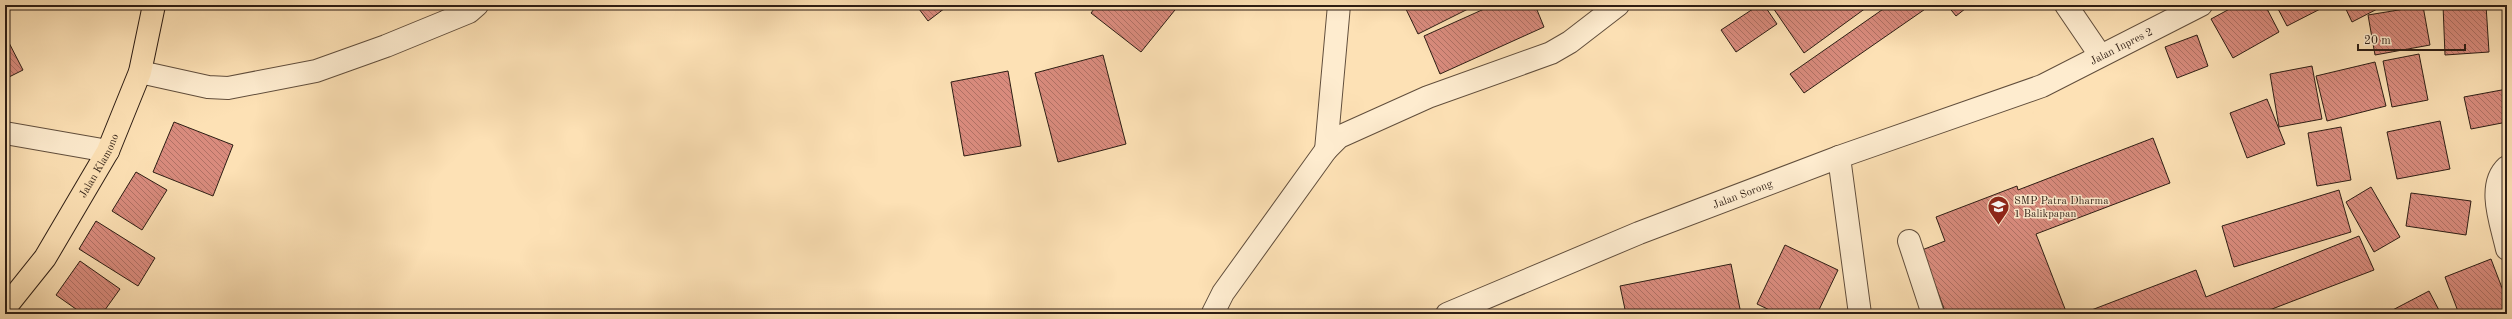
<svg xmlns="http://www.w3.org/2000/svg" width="2512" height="319" viewBox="0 0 2512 319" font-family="'Old Standard TT',serif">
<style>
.building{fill:url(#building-back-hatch);stroke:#2d1d14}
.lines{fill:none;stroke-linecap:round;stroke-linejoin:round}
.minor-casing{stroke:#614e3c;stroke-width:24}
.major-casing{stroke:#2d1d14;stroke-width:24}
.minor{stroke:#feeccf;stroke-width:22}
.major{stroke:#fde1b5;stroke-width:22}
.labels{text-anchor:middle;stroke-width:3;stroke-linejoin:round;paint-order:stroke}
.street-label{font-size:11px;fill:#2d1d14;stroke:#feeccf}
.poi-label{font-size:11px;fill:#2d1d14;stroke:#feeccf;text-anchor:start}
</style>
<defs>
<pattern id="building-back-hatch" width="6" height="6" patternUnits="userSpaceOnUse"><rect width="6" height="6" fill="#d98b7d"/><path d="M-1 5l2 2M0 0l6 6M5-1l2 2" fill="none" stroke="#b07165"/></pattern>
</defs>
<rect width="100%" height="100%" fill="#fde1b5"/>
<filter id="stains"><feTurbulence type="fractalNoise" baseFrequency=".005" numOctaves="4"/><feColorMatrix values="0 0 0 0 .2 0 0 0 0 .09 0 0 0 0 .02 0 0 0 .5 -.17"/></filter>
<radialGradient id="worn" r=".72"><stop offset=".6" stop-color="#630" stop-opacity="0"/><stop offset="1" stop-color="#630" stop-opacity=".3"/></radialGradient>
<g class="building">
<path d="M916,5H949L928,21Z"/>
<path d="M1097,5H1179L1141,52L1091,13Z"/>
<path d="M1404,5H1476L1418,34Z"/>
<path d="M1493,5H1535L1544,27L1440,74L1424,36Z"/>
<path d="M1759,5H1764L1777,24L1736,52L1721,30Z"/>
<path d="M1771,5H1870L1804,53Z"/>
<path d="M1889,5H1931L1804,93L1790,74Z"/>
<path d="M1947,5H1970L1956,16Z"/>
<path d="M2237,5H2265L2279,32L2233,58L2211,19Z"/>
<path d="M2276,5H2328L2287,26Z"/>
<path d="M2344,5H2385L2352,22Z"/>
<path d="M2443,5H2486L2489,52L2445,55Z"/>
<path d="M2423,6L2430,45L2375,55L2368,15Z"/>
<path d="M5,35L23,70L5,79Z"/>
<path d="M2197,35L2208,66L2177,78L2165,47Z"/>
<path d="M2419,54L2428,100L2392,107L2383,61Z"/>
<path d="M1103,55L1126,144L1058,162L1035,73Z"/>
<path d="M2375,62L2386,106L2327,121L2316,76Z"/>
<path d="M2312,66L2322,119L2279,127L2270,74Z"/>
<path d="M1008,71L1021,146L964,156L951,82Z"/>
<path d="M2507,89V122L2471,129L2464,97Z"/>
<path d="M2267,99L2285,144L2247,158L2230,113Z"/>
<path d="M2440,121L2450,169L2397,179L2387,132Z"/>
<path d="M174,122L233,145L213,196L153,172Z"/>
<path d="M2341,127L2351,180L2317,186L2308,133Z"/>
<path d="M2153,138L2170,183L2036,234L2067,314H1946L1922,250L1945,241L1936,217L2017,186L2018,190Z"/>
<path d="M136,172L167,190L142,230L112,211Z"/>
<path d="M2371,187L2400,237L2374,252L2346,202Z"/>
<path d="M2339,190L2351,232L2234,267L2222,226Z"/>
<path d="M2411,193L2471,201L2466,235L2406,226Z"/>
<path d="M5,194L9,197L5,202Z"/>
<path d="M96,221L155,258L138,286L79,249Z"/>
<path d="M2359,236L2374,270L2259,314H2081L2196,270L2206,297Z"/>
<path d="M1785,245L1838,270L1817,314H1778L1757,304Z"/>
<path d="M2491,259L2507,301V314H2459L2445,277Z"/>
<path d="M80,261L120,289L102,314H83L56,295Z"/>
<path d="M1731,264L1741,314H1626L1620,286Z"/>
<path d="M2429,291L2441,314H2385Z"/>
</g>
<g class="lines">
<defs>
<g id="minor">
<path d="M2066,5L2100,55"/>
<path d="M140,72L208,87L228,88L316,71L386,46L469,12L477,5"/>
<path d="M5,133L108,151"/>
<path d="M1326,150L1339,5"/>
<path d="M1839,157L1860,314"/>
<path d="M2507,167C2486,186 2502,225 2507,249"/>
<path d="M1909,241L1933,314"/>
<path d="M1213,313L1223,293L1326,150L1339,137L1428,97L1551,53L1570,42L1618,5"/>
<path id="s1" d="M1447,314L1639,233L1839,157L2042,86L2201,5"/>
</g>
<g id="major">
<path id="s2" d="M5,308L45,258L108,151L140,72L154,5"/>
</g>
</defs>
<use href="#minor" class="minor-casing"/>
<use href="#major" class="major-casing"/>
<use href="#minor" class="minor"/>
<use href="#major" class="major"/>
</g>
<defs>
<symbol id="school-pin" viewBox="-11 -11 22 30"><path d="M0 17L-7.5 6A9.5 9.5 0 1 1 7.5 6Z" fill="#8f2418" stroke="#feeccf"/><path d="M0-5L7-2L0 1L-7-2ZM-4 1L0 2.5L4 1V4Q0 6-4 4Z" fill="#fff"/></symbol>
</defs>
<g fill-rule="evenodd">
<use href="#school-pin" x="1986" y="194" width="25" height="34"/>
</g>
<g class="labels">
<g class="street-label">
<text dy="4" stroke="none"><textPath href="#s1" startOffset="726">Jalan Inpres 2</textPath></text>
<text dy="4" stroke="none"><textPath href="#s2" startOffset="171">Jalan Klamono</textPath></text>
<text dy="4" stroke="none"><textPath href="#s1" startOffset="319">Jalan Sorong</textPath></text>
</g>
<g class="poi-label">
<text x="2014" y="204">SMP Patra Dharma<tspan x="2014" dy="13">1 Balikpapan</tspan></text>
</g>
</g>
<rect width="2512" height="319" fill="none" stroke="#fde1b5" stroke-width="20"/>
<rect x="6" y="6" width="2500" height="307" fill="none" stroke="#2d1d14" stroke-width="2"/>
<rect x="10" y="10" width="2492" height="299" fill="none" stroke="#2d1d14"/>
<path d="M2358 44v6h107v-6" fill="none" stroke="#2d1d14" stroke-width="2"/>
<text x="2364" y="44" font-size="12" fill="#2d1d14" stroke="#feeccf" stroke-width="3" paint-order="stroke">20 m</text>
<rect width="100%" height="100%" filter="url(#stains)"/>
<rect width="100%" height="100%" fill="url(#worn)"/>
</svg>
